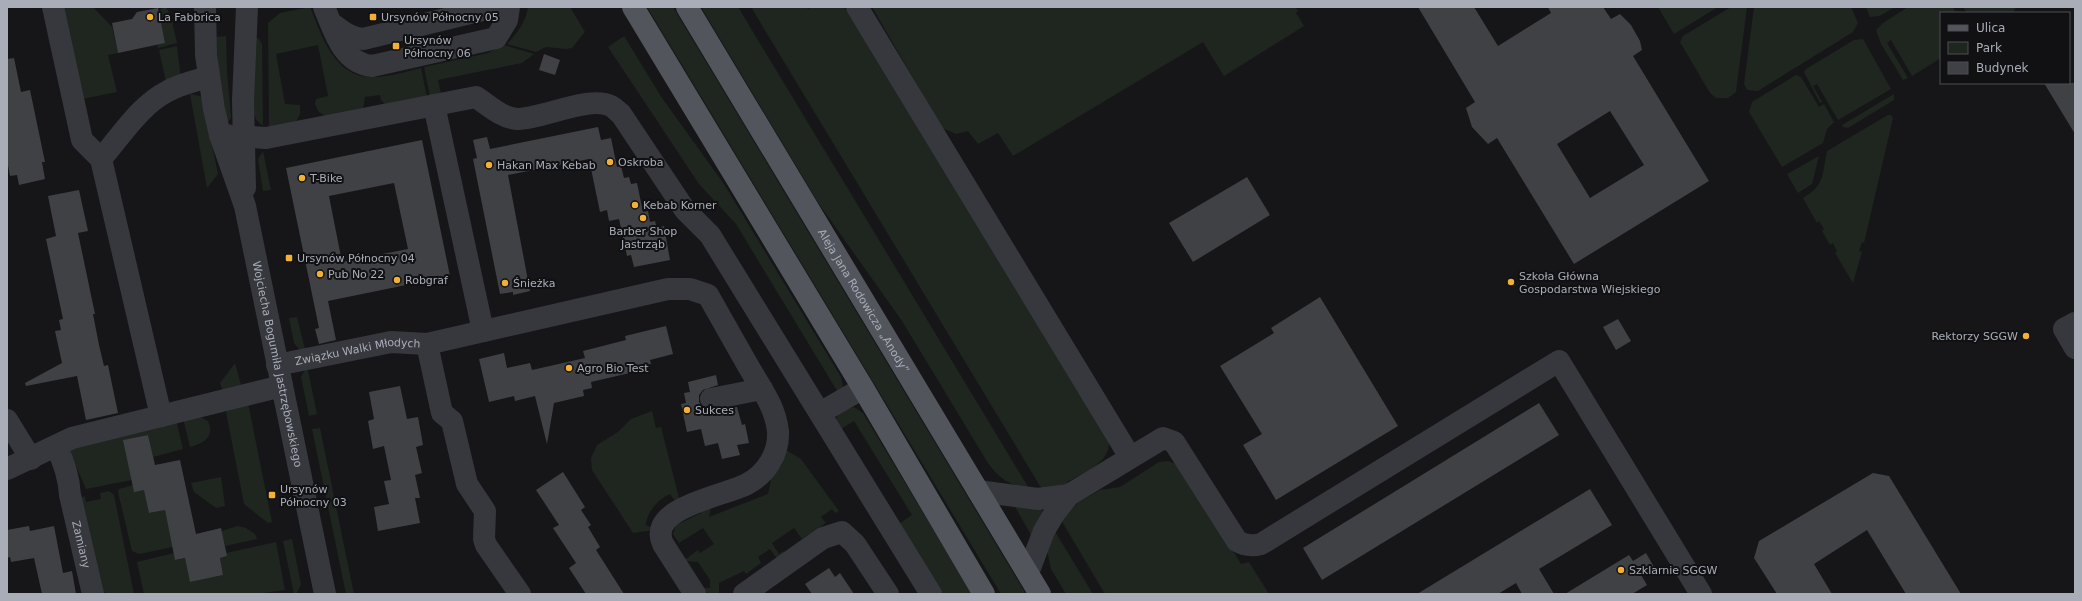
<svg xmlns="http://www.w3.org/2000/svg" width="2082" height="601" viewBox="0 0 2082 601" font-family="'DejaVu Sans',sans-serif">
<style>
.green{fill:#1e261f}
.building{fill:#404145;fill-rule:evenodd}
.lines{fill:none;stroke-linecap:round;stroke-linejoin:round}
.minor{stroke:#37383d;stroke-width:22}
.major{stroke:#53555c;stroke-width:22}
.poi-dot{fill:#f2b134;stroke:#111113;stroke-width:1.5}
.labels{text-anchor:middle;stroke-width:4;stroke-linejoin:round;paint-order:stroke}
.poi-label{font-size:11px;fill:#a8adb8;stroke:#111113;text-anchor:start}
.street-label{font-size:11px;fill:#a8adb8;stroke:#111113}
</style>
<rect width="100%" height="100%" fill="#161618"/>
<g class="green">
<path d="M57,7H93L112,27L118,53L108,55L117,92L82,99Z"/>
<path d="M164,7H166L171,17L177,43L158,48L157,44L165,43L158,12Z"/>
<path d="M310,7C322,36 334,78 373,77C389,77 405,72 421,68L427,97L385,104L381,100L380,95L365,97L363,108L326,117L318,111L315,104L316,99L328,96L318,45L276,54L285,104L300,105V114L296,122L269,129L268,23L280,13Z"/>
<path d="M528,7H570L585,32L572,48L566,49L546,47L536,52L507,44C517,33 526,22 528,7Z"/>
<path d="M647,7H673L1026,594H1001Z"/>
<path d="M701,7H738L1030,490C1012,486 999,479 988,463L902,321L819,204Z"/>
<path d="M751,7H806L808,9L811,7H844L875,56L1109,442C1110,463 1083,473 1067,482L1069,484L1043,491Z"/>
<path d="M872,7H1299L1296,8L1298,11L1296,13L1304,26L1224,76L1203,42L1013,156L998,133L978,144L968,131L956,134L942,128Z"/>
<path d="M1658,7H1718L1674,34Z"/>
<path d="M1731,7H1747L1736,92L1728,98H1716L1710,93L1680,42L1683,36Z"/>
<path d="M1754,7H1851L1858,23L1853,32L1758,91L1747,90L1744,84Z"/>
<path d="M1866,7H1895L1880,16L1870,17Z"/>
<path d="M1908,7H1953L1956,13H1941V58L1912,76L1891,40L1887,43L1908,78L1903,80L1881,44L1876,30L1883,23Z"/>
<path d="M1963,7H2016L2013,13H1967Z"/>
<path d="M226,36L227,72L231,117L229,121L227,120L218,66L216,37Z"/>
<path d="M254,36L259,39L262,44L263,126C261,124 258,122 256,119C250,107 253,53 254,36Z"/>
<path d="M624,36L662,98L724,184L841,377L843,387L839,394L736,224L699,184L608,47Z"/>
<path d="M1863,39L1891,89L1838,120L1817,84L1813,86L1822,102L1820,103L1804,72L1806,69L1854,40Z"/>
<path d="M504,45L534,54L522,63L438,80L441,94L430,97L424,67L488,53Z"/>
<path d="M177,46L181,79L166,82L159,50Z"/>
<path d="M1796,75L1801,77L1819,107L1824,104L1834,122L1827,129L1823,143L1782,167L1749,112L1752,102Z"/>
<path d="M190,94L200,96L203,100L218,174L207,188Z"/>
<path d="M1894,94V100L1848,128L1843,127L1842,125Z"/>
<path d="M1888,115H1891L1893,118L1864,243L1862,242L1859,251L1862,252L1853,283L1835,253L1837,251L1833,243L1830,245L1822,231L1824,229L1819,221L1817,223L1803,198C1825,185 1822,175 1827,151Z"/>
<path d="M263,151L271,190L263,191L258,159Z"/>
<path d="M1819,156L1812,184L1798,193L1787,174Z"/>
<path d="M297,317L305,349L300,350L294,343L289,318Z"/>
<path d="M235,363L242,388L223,392L220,383Z"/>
<path d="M307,366L317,414L309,416L301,377Z"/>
<path d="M248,403L272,522L268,523L244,504L226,412L228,408Z"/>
<path d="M854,407L863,413L972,594H939L897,525L912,515L854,421L839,430L836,419L839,412Z"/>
<path d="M652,411L656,428L661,427L680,502L677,504L670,494C658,500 647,511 646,525L655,529V530L633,533L592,470L591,458L597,445L618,432L631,419Z"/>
<path d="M196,415L208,421C215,437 204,443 190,447L183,418Z"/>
<path d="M176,420L183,449L153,457L148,435L124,440L132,480L86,489L76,466L68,453L70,448Z"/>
<path d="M320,428L354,594H346L312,429Z"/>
<path d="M786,450L801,459L839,511L835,513L832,509L821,517L826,523L802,539L794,528L772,543L779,554L783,551L786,556L778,560L770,549L758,557L761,563L746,574L744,571L719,583V594L707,593L701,588H710V580L698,562L683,561L698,550L700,553L714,544L703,528L679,543L673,534L676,525L701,513L700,508L711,507L709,517L768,494L772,475L781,466Z"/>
<path d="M1168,461L1181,466L1241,564L1249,562L1269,594H1105L1061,520L1079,502L1100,490L1120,487L1159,462Z"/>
<path d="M221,477L225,506L216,508L194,492L191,483Z"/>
<path d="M133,485L151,488L149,513L165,510L173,547L139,554L132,551L118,492L119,489Z"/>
<path d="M109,491L114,495L134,594H108L97,589L80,498L85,496L86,502L101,499L100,493Z"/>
<path d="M1014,505L1039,506L1044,514L1031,535Z"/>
<path d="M238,526L246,528L255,534L257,539L225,546L221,531Z"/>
<path d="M1054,530L1093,594H1066L1051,569L1048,555L1047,547Z"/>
<path d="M292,539L301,585L296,594H294L283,541Z"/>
<path d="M276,542L285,590L257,594H144L137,562L174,553L176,560L192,557L190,582L223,575L220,558L227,556L226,553Z"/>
</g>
<g class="building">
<path d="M1418,7H1474L1498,46L1551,13L1548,7H1603L1611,19L1620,14L1631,25L1640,41L1642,50L1633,56L1709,181L1574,264L1497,138L1488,144L1472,127L1466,108L1475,102ZM1610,111L1644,165L1590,198L1557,144Z"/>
<path d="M158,8L165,43L118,53L112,23L132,19L137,12Z"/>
<path d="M544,54L560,60L555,75L539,70Z"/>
<path d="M14,58L21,92L30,90L45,162H42L45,179L19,185L17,175L10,176L7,160V59Z"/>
<path d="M2044,83H2075V134Z"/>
<path d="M598,127L601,140L611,138L617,167L621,166L624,178L629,177L631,184L637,183L643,212L648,211L650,222L655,221L657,228L664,226L670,260L634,267L631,255L627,256L619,219L609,221L607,210L600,212L589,159L508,175L530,291L513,295V292L500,294L473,159L477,158L473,140L487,137L490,149Z"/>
<path d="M422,140L450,276L328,301L336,340L319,344L315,329L319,328L286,168ZM394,183L408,249L342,262L329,196Z"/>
<path d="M1247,177L1270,215L1193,262L1169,223Z"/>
<path d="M79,190L88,231L78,233L95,314H93L99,345L104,366L108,365L118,413L86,420L77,376L26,386L25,383L62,363L55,331L61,330L59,320L63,319L46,239L56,236L48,196Z"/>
<path d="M1320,297L1398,426L1276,500L1243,445L1262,434L1220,366L1274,333L1271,328Z"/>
<path d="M1618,319L1631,341L1616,350L1603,327Z"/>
<path d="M666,326L673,354L650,360L651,364L633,368L634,372L591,382L592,388L583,390L584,396L554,403L547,444L535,396L515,401L514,396L489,402L479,359L504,353L507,368L530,363L532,370L585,358L583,351L626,340L625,336Z"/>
<path d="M716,375L718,385L703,390L699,395V402L702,407L707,411L737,407L742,425L745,424L749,443L737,445L740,455L722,459L718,443L705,446L701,429L687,432L681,404L686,403L684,393L690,392L688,382Z"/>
<path d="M400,386L407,419L418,417L423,445L416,447L422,473L415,475L420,498H415L420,523L378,531L374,507L389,504L384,481L391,480L384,446L373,449L368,421L374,419L369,392Z"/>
<path d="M1539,403L1559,435L1322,580L1303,548Z"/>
<path d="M148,435L155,465L180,460L196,534L221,528L227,556L220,558L223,575L190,582L185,558L175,560L165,510L149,513L144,490L134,492L123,440Z"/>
<path d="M563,472L585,507L581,510L591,525L588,527L600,547L596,550L624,594H586L569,568L576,563L553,528L559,525L536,490Z"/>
<path d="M1873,473L1889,476L1961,594H1906L1867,530L1814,564L1832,594H1777L1754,558L1759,541Z"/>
<path d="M1590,489L1612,525L1539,569L1554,594H1522L1516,583L1498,594H1417Z"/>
<path d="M29,526L30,531L54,526L63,573L72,571L76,594H42L34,558L11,562L10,557L7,558V530Z"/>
<path d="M1646,553L1654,567L1641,575L1647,585L1632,594H1565L1629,555L1633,561Z"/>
<path d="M829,568L835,577L840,573L854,594H812L805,584Z"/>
</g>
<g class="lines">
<g class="minor">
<path d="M53,7L82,140L101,159"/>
<path id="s1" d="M205,7L206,55L214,109L220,135L245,206L325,594"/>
<path d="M324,7C334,30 342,63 372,66L496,38L507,20L509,7"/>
<path d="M857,7L1130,457"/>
<path d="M331,23C342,31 350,38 363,39L495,7"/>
<path d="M434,105L483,331"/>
<path d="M220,135L266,138L476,97C488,105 502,118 517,119C542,119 589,95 611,106C615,108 618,112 621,114L685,210L710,235L931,594"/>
<path d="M245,188L243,100L247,7"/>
<path d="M2075,323L2064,329L2075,348"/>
<path d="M427,344L442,413L452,421L467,484L485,511L484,539L486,545L520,594"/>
<path id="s2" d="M277,365L391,342L427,344L668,289H690L708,295C721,318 734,341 747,364C759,385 776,407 778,432C779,454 766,474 747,484C725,496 646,507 663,544L695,594"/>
<path d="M711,399L762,389"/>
<path d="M820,413L863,388"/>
<path d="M161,416L101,159C121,136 140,105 168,91C180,84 195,81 208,77"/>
<path d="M7,420L31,459"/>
<path id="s3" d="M56,446C64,462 69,477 70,495L93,594"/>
<path d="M7,469L72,438L282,386"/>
<path d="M978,491L1038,499L1069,495"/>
<path d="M1028,573L1044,531L1054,514L1069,495L1163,438L1174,442L1237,541C1245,546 1253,546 1261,544L1559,361L1701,594"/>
<path d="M744,594L823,538L842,532L855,544L888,594"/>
</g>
<g class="major">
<path d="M633,7L863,388L984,594"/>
<path id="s4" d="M687,7L1040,594"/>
</g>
</g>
<g class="poi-dot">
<circle cx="150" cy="17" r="4"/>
<rect x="369" y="13" width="8" height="8" rx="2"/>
<rect x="392" y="42" width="8" height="8" rx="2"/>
<circle cx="610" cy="162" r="4"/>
<circle cx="489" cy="165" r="4"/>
<circle cx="302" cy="178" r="4"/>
<circle cx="635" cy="205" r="4"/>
<circle cx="643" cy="218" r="4"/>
<rect x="285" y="254" width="8" height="8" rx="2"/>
<circle cx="320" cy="274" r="4"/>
<circle cx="397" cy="280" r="4"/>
<circle cx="1511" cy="282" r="4"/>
<circle cx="505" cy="283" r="4"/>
<circle cx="2026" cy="336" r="4"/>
<circle cx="569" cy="368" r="4"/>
<circle cx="687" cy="410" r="4"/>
<rect x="268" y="491" width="8" height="8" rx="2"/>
<circle cx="1621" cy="570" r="4"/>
</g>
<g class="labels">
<g class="poi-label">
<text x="158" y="21">La Fabbrica</text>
<text x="381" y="21">Ursynów Północny 05</text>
<text x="404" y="44">Ursynów<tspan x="404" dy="13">Północny 06</tspan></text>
<text x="618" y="166">Oskroba</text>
<text x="497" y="169">Hakan Max Kebab</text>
<text x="310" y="182">T-Bike</text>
<text x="643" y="209">Kebab Korner</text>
<text x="643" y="235" text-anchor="middle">Barber Shop<tspan x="643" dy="13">Jastrząb</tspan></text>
<text x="297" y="262">Ursynów Północny 04</text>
<text x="328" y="278">Pub No 22</text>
<text x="1519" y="280">Szkoła Główna<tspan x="1519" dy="13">Gospodarstwa Wiejskiego</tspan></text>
<text x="405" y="284">Robgraf</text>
<text x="513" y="287">Śnieżka</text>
<text x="2018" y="340" text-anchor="end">Rektorzy SGGW</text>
<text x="577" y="372">Agro Bio Test</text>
<text x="695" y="414">Sukces</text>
<text x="280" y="493">Ursynów<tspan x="280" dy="13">Północny 03</tspan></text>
<text x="1629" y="574">Szklarnie SGGW</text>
</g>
<g class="street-label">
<text dy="4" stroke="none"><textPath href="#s4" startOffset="343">Aleja Jana Rodowicza „Anody”</textPath></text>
<text dy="4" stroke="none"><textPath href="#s2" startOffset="82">Związku Walki Młodych</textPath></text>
<text dy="4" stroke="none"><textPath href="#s1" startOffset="366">Wojciecha Bogumiła Jastrzębowskiego</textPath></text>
<text dy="4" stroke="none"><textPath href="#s3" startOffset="102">Zamiany</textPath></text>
</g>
</g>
<rect width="2082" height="601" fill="none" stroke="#a8adb8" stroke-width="16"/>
<rect x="1940" y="12" width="130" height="72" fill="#111113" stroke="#4d4f55"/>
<rect x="1948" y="25" width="20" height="6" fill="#53555c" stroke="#4d4f55"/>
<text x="1976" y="32" font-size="12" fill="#a8adb8">Ulica</text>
<rect x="1948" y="42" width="20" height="12" fill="#1e261f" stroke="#4d4f55"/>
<text x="1976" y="52" font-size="12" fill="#a8adb8">Park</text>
<rect x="1948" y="62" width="20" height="12" fill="#404145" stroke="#4d4f55"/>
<text x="1976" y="72" font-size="12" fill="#a8adb8">Budynek</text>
</svg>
